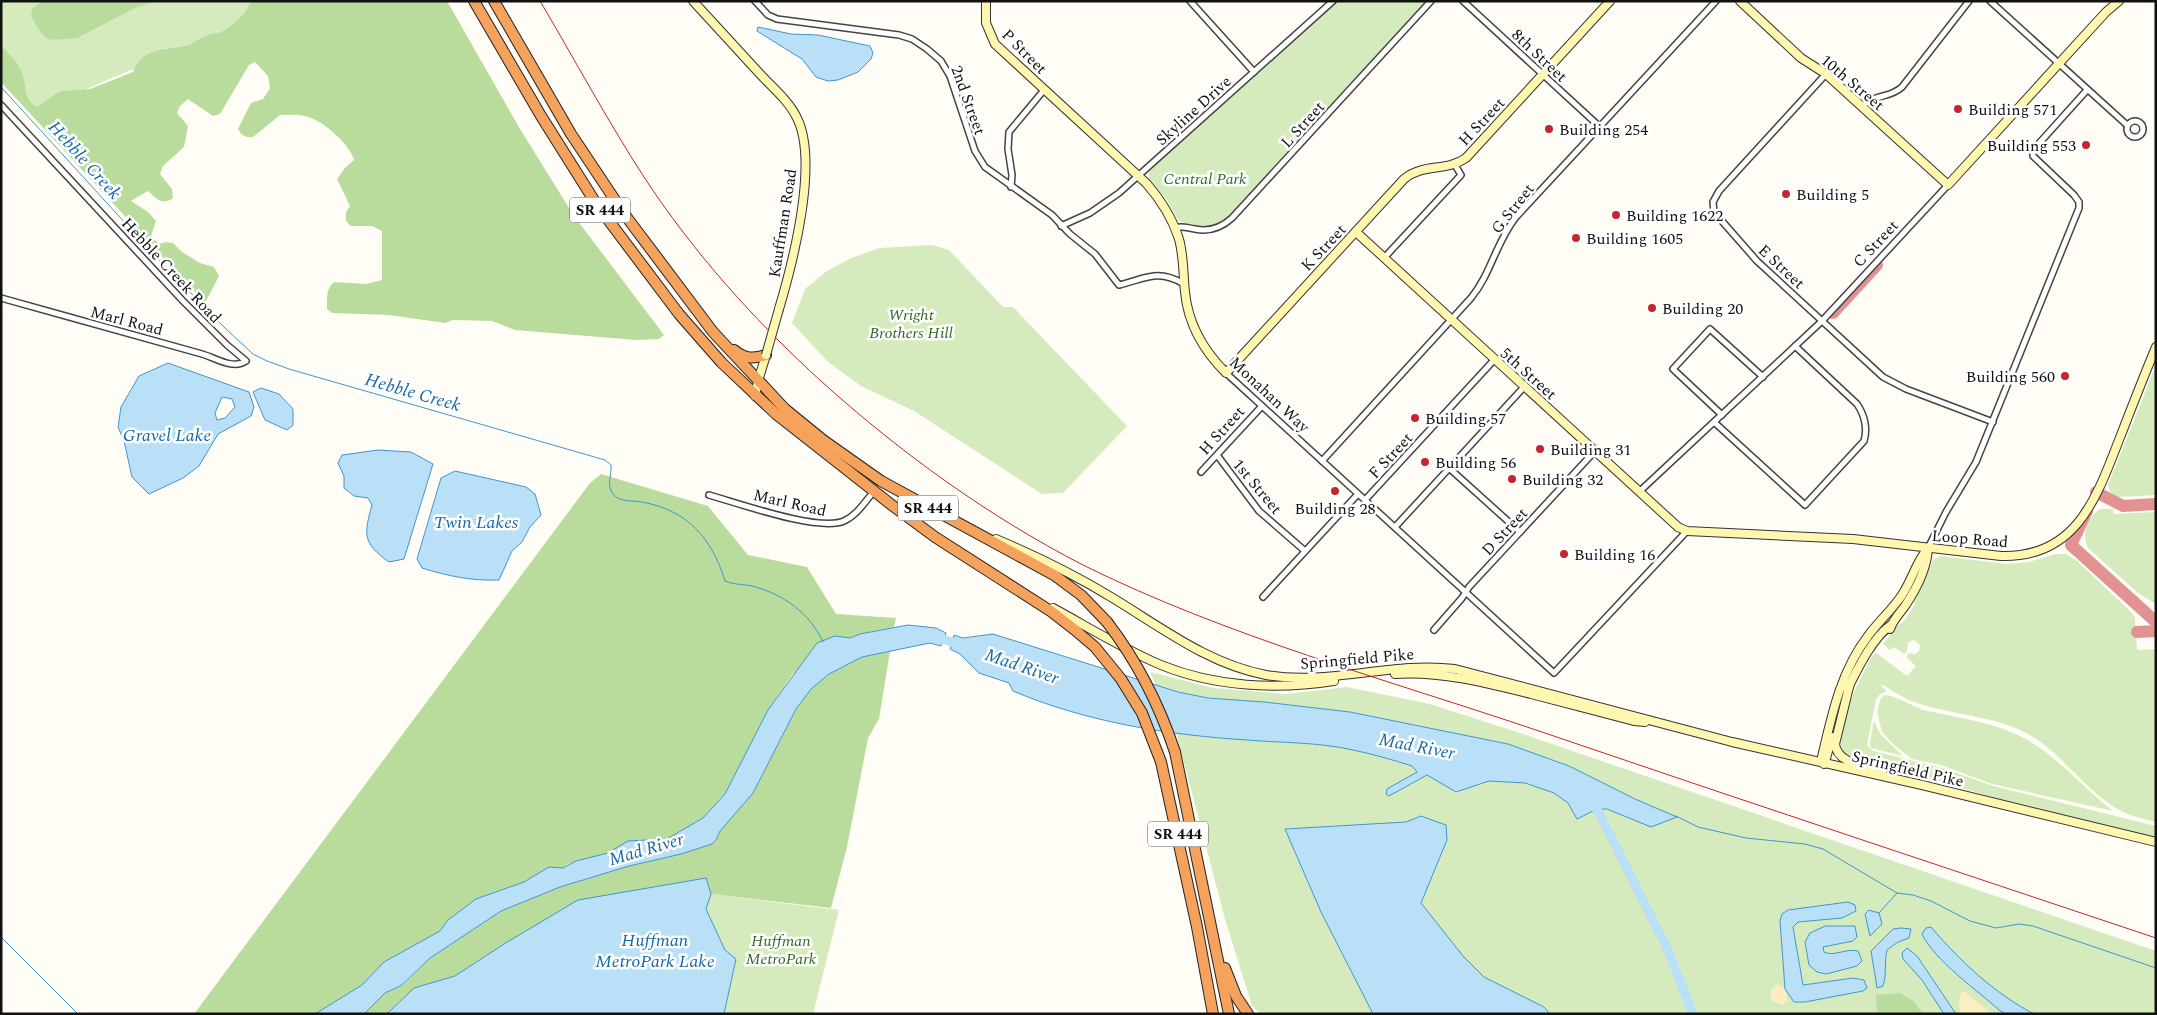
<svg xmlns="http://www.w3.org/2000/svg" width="2157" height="1015" viewBox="0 0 2157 1015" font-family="Spectral,serif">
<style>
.green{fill:#d5ebbd}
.forest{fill:#b9dc9c}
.sand{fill:#fbeec1}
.water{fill:#b9e0f7;stroke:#3f96cf;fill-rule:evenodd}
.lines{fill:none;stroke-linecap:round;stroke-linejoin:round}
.stream{stroke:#3f96cf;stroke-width:1}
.river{stroke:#b9e0f7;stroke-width:9}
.taxiway{stroke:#e29292;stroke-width:12}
.street-casing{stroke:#444;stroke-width:8}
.secondary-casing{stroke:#333;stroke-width:10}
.highway-casing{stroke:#222;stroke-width:12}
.street{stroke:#fff;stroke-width:5}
.secondary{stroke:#fff6b0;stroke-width:8}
.highway{stroke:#f5a25d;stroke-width:10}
.rail{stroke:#c4262e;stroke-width:1}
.secondary-bridge-casing{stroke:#333;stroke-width:10;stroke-linecap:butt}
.highway-bridge-casing{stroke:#222;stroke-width:12;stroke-linecap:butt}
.secondary-bridge{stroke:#fff6b0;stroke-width:8}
.highway-bridge{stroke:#f5a25d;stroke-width:10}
.poi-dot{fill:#c4262e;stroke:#fff;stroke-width:2}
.labels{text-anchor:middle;stroke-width:5;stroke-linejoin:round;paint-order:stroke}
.shield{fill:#fff;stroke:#585858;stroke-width:1}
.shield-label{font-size:15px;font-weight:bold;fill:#111}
.street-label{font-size:16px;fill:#111;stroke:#fff}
.poi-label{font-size:16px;fill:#111;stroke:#fff;text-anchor:start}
.park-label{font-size:16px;font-style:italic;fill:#2f6b1f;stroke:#fff}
.water-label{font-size:18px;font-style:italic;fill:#1768a6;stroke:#fff}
</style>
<rect width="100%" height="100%" fill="#fffdf5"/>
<g class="green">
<path d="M1,1H284L174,62L131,70L30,113L1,82Z"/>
<path d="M1338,1H1427L1226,220C1210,231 1194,228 1178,220L1167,200L1149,180V171Z"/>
<path d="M932,245L949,250L1003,307H1013L1127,426L1063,493L1042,494L914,411L861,386L827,361L792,323L805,289L827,271L851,258L880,248Z"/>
<path d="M2156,365V495L2117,497L2110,492L2108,485Z"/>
<path d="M2100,509H2113L2114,514L2156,512V604L2138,593L2088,548C2081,534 2087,518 2100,509Z"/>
<path d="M2056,554H2066L2076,560L2128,609L2135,617L2137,650L2156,649V822C2145,819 2133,817 2123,812C2088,795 2063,753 2028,734C1983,709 1925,718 1884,685L1881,686L1887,691L1879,695L1876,700L1867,745L1873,751L1943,768L1993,786L2156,826V838L2009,802L1938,781L1847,758L1841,753L1842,752C1834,728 1862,673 1875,652L1907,676L1916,666L1907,658V655L1909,653L1915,654L1919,651L1920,646L1917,642L1913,640L1908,643L1907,651L1904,654L1894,647L1890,650L1883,644L1890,635V632L1904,621L1914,606L1917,593L1933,560L1940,556L2007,564L2029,562Z"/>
<path d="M1150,672L1213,688L1286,694L1347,687L1430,704L1520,733L2156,951V1014H1261L1252,1006L1225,919L1175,728Z"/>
<path d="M1885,695C1892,694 1914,707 1924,710C1957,718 1994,722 2024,738C2057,756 2083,788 2113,811L1992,784L1941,765L1912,759L1894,745L1882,732L1877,712L1881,698Z"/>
<path d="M1874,721L1881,735L1903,756L1871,748L1870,743Z"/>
<path d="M711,894L839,910L813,1014H724L736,960L725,950L706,909Z"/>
</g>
<g class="forest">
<path d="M43,1H155L137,7L77,38L51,40L44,36L37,27L31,15L33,8Z"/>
<path d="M251,1H447L520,129L574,216L664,335L659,339L636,340L515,330L492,321L453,320L445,323L389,315L332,313L327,309C327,298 326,289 334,282L366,284L382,280V231L372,226H351L346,221V212L350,206L337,179L345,168L354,160C350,145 324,121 308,117C299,114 290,115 280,115L253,137C246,138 241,135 238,129L251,103L263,99L270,88L268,76L255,62L249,65L220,114L213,116L188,99L180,106L177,113L188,126L184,147L163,166L160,174L172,189L173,198C162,206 157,199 148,191L131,201L148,212L156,221L151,236L159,244L166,242L173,243L182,252L200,263L214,267L219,276L205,303L1,82V46C9,53 20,65 23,76C27,89 23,100 38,107L55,94L62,91L90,89L133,72C143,47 163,51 185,46C191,45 197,40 203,37C209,34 215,34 221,32C232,27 247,13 251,1Z"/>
<path d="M601,474L708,506L748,555L807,567L836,614L896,618L894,627L860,634L850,638L835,636L792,675L768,710L725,794L703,818L667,839L651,843L646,840L628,841L608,853L568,864L563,868L549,867L524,882L476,899L448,920L440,931L384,962L362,985L315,1014H194L590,483Z"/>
<path d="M890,651L879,719L868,738L847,847L831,908L711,894L706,878L504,944L455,976L414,988L387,1014H364L385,993L403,985L430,958L501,911L560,887L629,866L681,854L712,844L720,831L753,793L796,709L811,689L829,674L862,657Z"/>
<path d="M1900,993L1913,1001L1924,1014H1877L1876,995Z"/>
</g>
<g class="sand">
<path d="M1778,983L1785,989L1788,1001L1782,1005L1771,1000V990Z"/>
<path d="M1963,990L1991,1013V1014H1961L1958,1001Z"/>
</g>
<g class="water">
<path d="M758,27L791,34L818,35L870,46L873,53L871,59L858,72L838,80L828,81L816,77L802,59L757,31Z"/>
<path d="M168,363L249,392L254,407L251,416L218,434L199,466L183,478L149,494L132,477L124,441L118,427L121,407L139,376ZM222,397L232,399L235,407L225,418L217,420L215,413Z"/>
<path d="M261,388L279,394L293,409V425L287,430L265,420L253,392Z"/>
<path d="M378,450L411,452L433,464L404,559L389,562C362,543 364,534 372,505L368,498L354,496L344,488V476L338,463L342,455Z"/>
<path d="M455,471L526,487L535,494L541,515L530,527L522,542L512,551L499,580C471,581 448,576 422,568L417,559L441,478Z"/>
<path d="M908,625L936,628L946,633L945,636L940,635L944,638L943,641L938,640L942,643L941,646L930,643L862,657L829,674L811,689L796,709L753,793L720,831L716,840L712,844L681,854L629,866L560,887L501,911L430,958L402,985L385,993L364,1014H315L362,985L384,962L440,931L448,920L476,899L524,882L549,867L563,868L576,861L608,853L628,841L646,840L651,843L667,839L703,818L725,794L768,710L817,643L835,636L850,638L860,634Z"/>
<path d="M993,634L1178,692L1208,698L1264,702L1350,712L1508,744L1569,766L1635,799L1677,817L1651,827L1607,809H1597L1577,819L1568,803L1554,793L1525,783L1489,781L1456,792L1427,775L1389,796L1386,794L1387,789L1417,772L1412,766C1393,760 1373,754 1353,750C1318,742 1282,743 1247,740C1168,735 1086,722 1013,691L1009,683L979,673L960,654L950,649L951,646L957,647L951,643L952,641H958L953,638L954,635L963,638Z"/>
<path d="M1421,816L1446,825L1447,840L1421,903L1463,956L1484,977L1544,1007L1550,1014H1373L1321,912L1285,829L1406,822Z"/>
<path d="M706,878L711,894L706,909L725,950L736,959L724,1014H387L414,988L455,976L504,944L578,900Z"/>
<path d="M1848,902L1855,905L1856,911L1842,918L1798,922L1793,927L1803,985L1853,978L1864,980L1867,988L1863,991L1805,1002H1794L1785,989L1780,921L1782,914L1788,910Z"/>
<path d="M1869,910L1879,913L1882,924L1870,936L1865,914Z"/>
<path d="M1825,926H1855L1857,937L1853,941L1823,947L1824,952C1835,957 1845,948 1858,951L1862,961L1857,966L1826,974L1817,972L1809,965L1805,942L1810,933Z"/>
<path d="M1931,927C1960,961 1994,993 2034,1014H2006L1999,1010C1977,990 1935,961 1922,934L1926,928Z"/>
<path d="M1901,928L1911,929L1909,938L1898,942L1887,950C1884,963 1887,974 1883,986L1877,988L1871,951L1893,929Z"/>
<path d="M1907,948L1917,956L1956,1014H1944L1922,980L1903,959L1902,953Z"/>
</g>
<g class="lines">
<g class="stream">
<path d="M1,87L169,271L226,329L253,354L267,361L289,369L605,460L611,465C612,475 606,484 613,494C620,503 632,500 642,502C687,510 712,538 725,581C735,585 743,584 752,586C783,594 810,613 823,642"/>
<path d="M1676,816L1698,827L1746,838L1805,844L1823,849L1897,893L1913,895L1931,901L1970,921L1996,928L2019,924L2033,926L2156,968"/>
<path d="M1879,913L1897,893"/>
<path d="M1,937L78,1014"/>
</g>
<g class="river">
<path d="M933,636L961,645"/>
<path d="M1589,801L1597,809L1667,948L1693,1014"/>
</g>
<g class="taxiway">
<path d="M1833,313L1877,265"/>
<path d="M2096,492L2123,506L2156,504"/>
<path d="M2087,511L2071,545L2156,622"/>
<path d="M2137,632L2156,631"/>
</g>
<defs>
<g id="street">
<path d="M755,1L768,15L777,19L899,35L912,39L927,49L941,61L950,76L975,151L985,167L1052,215L1070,234L1095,254L1119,285C1147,278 1158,269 1184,284"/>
<path d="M1190,1L1254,72"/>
<path d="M1463,1L1600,127"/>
<path d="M1990,1L2127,125"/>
<path d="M1826,74L1719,191L1713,202L1714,212L1757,261L1883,377L1906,389L1993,422"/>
<path d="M1,105L183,301L227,345L246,361C233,370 216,358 202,354C136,335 68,317 1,298"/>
<path d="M1862,107C1875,93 1889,99 1902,87L1969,1"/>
<circle cx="2135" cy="129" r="8"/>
<path d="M1011,187L1012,175L1008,149L1009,132L1044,90"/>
<path d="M1061,226L1090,213L1119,193L1333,1"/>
<path d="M1175,228C1182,225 1187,228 1195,229C1209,232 1221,228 1232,218L1431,1"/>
<path d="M1384,258L1461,175L1455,165"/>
<path d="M1226,373L1554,673L1687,531"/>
<path d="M1722,415L1673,369L1710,329L1763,377"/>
<path d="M1714,422L1805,505L1864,441C1868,428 1864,414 1857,404L1795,346"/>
<path d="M1217,455L1259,511L1305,551"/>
<path d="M1322,461L1471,298C1491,274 1496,242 1516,217L1716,1"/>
<path d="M1449,468L1520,532"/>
<path d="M1201,472L1262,406"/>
<path d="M1640,491L1822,321L1948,185"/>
<path d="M709,495C738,503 819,532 844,521C857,515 865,502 874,491"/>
<path d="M1365,500L1494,360"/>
<path d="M1395,527L1524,387"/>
<path d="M1928,548L1946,512L1976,462L2079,208V202L2074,195L2033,156V150L2087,90"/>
<path d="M1263,597L1358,494"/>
<path d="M1434,630L1462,598L1469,587L1595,451"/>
</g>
<g id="secondary">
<path d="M693,1C715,25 738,50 760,74C773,88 789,101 797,118C819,162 793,262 779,309"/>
<path d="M986,1V23L995,44L1146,183C1161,200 1172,217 1179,239C1184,257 1183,274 1185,292C1188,324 1204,351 1226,373L1404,179C1423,163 1446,172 1466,158L1610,1"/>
<path d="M1740,1L1801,58L1826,74L1948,185L2106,12L2119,1"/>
<path d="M1356,232L1678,527L1687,531L1853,539L2001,556C2076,558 2096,499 2119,440C2131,409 2143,378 2156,347"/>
<path d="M755,396L758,381L766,355"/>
<path d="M996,539C1036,556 1075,575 1111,597C1161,627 1208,664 1266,675C1329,686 1392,661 1455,669L1732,742L1922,785L2156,842"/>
<path d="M1053,608C1088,627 1123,649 1161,665C1215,687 1277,690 1334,681"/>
<path d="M1890,629C1893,620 1900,613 1905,606C1917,588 1927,569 1928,548"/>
<path d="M1395,674C1441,671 1487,683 1531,694C1565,703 1600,712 1634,721L1645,722"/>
<path d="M1850,683L1835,744C1837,764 1866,766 1882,772"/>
<path d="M1848,688C1858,668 1873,637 1891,625"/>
<path d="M1825,762L1832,737"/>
<path d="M1824,764L1822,757C1832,714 1841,671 1868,636C1878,622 1892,610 1902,595C1912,580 1916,562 1928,548"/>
</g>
<g id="highway">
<path d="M474,1L541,116L597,205L679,314L721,362L776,414L893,506L935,537L1052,612L1075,630L1095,647L1121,679L1142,713L1161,762L1197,927L1213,1014"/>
<path d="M494,1L571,134L625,215L713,332L785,409L823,440L881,481L1054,575L1081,595L1107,622"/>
<path d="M734,350C745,359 753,359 766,355"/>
<path d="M1175,752L1229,1014"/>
<path d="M1225,968L1236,996L1248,1014"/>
</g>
</defs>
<use href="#street" class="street-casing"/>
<use href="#secondary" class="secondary-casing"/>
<use href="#highway" class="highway-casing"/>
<use href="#street" class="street"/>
<use href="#secondary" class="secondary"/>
<use href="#highway" class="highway"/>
<path class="rail" d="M540,1C575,60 607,120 644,177C693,252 755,321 822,382C901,453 988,516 1083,565C1226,636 1388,680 1539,731C1744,801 1950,869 2156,938"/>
<defs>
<path id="secondary-bridge" d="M766,355L779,309"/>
<path id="highway-bridge" d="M1107,622C1137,661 1159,704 1175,752"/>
</defs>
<use href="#secondary-bridge" class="secondary-bridge-casing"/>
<use href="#highway-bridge" class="highway-bridge-casing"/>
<use href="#secondary-bridge" class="secondary-bridge"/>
<use href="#highway-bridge" class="highway-bridge"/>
</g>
<g class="poi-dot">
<circle cx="1958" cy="109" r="5"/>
<circle cx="1549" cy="129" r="5"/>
<circle cx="2086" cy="145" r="5"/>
<circle cx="1786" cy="194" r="5"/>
<circle cx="1616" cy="215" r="5"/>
<circle cx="1576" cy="238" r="5"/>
<circle cx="1652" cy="308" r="5"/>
<circle cx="2065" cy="376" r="5"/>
<circle cx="1415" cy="418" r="5"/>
<circle cx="1540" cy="449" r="5"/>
<circle cx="1425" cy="462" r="5"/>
<circle cx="1512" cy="479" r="5"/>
<circle cx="1335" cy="491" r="5"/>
<circle cx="1564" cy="554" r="5"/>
</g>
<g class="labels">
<g class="shield">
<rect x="570" y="197.5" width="60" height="25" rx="4"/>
<rect x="898" y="495.5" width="60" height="25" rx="4"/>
<rect x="1148" y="821.5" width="60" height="25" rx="4"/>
</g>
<g class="shield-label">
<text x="600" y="215">SR 444</text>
<text x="928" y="513">SR 444</text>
<text x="1178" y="839">SR 444</text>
</g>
<g class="street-label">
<text transform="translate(1025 51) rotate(45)" y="6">P Street</text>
<text transform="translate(1540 55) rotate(43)" y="6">8th Street</text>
<text transform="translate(1853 82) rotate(40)" y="6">10th Street</text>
<text transform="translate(969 100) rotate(70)" y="6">2nd Street</text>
<text transform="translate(1193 110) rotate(-42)" y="6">Skyline Drive</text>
<text transform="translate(1481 121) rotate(-47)" y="6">H Street</text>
<text transform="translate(1302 124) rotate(-48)" y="6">L Street</text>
<text transform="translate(1512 208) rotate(-52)" y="6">G Street</text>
<text transform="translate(782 223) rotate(-81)" y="6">Kauffman Road</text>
<text transform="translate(1875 243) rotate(-47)" y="6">C Street</text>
<text transform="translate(1323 247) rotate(-47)" y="6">K Street</text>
<text transform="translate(1782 266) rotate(43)" y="6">E Street</text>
<text transform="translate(172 270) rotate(47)" y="6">Hebble Creek Road</text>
<text transform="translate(127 320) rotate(15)" y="6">Marl Road</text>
<text transform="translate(1529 373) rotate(42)" y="6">5th Street</text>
<text transform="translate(1270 394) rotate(43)" y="6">Monahan Way</text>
<text transform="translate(1221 430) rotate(-48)" y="6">H Street</text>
<text transform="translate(1390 455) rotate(-47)" y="6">F Street</text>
<text transform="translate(1258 486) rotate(50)" y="6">1st Street</text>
<text transform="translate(790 502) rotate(13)" y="6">Marl Road</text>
<text transform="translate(1504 531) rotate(-47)" y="6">D Street</text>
<text transform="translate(1970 538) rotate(5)" y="6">Loop Road</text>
<text transform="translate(1357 658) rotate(-5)" y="6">Springfield Pike</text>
<text transform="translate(1908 768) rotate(13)" y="6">Springfield Pike</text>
</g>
<g class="poi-label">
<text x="1968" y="115">Building 571</text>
<text x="1559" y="135">Building 254</text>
<text x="2076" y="151" text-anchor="end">Building 553</text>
<text x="1796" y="200">Building 5</text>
<text x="1626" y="221">Building 1622</text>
<text x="1586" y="244">Building 1605</text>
<text x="1662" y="314">Building 20</text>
<text x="2055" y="382" text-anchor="end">Building 560</text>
<text x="1425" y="424">Building 57</text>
<text x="1550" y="455">Building 31</text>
<text x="1435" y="468">Building 56</text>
<text x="1522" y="485">Building 32</text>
<text x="1335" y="514" text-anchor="middle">Building 28</text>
<text x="1574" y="560">Building 16</text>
</g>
<g class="park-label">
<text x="1205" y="184">Central Park</text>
<text x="911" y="320">Wright<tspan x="911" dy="18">Brothers Hill</tspan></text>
<text x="781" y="946">Huffman<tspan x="781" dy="18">MetroPark</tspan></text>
</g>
<g class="water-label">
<text transform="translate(85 160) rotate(48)" y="6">Hebble Creek</text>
<text transform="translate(413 392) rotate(16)" y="6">Hebble Creek</text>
<text x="167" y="441">Gravel Lake</text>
<text x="476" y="528">Twin Lakes</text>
<text transform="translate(1022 666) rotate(19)" y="6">Mad River</text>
<text transform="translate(1417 746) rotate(11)" y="6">Mad River</text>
<text transform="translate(646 849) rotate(-16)" y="6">Mad River</text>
<text x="655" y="946">Huffman<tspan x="655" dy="21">MetroPark Lake</tspan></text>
</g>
</g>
<rect width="2157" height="1015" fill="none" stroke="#111111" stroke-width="5"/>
</svg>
